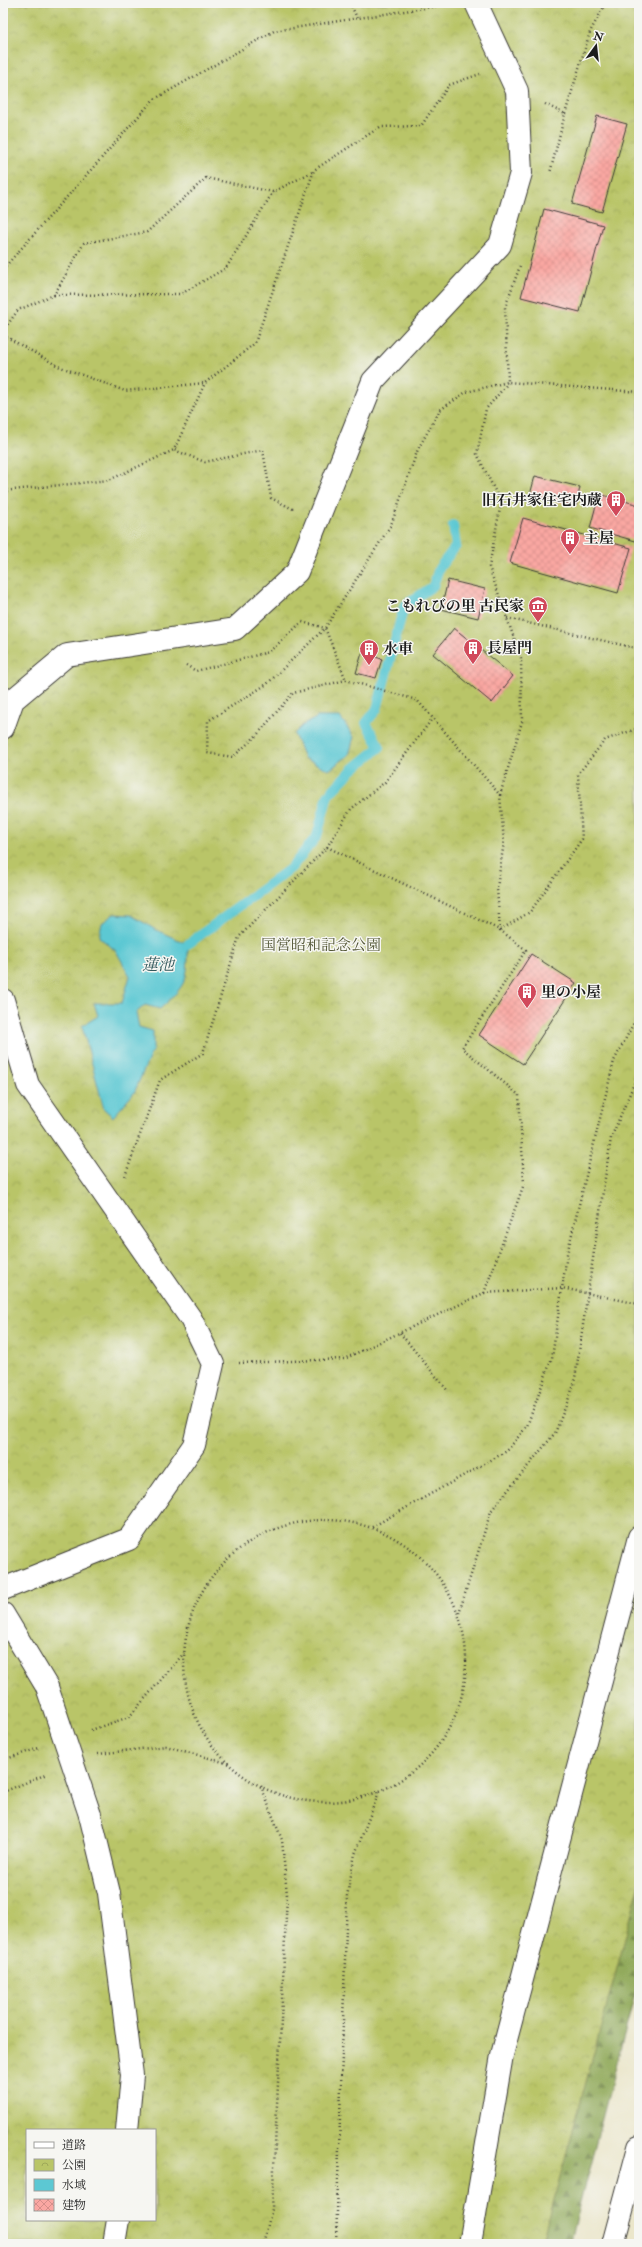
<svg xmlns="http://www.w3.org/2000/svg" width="642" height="2247" viewBox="0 0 642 2247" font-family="'IM FELL Double Pica','Noto Serif JP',serif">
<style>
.forest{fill:url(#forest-firs);stroke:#57633c}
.park{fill:url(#park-crowns);stroke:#6a7042;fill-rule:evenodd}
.water{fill:#5cc8d3;stroke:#3c7278}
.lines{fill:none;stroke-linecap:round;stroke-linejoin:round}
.stream{stroke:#5cc8d3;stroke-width:10}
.building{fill:url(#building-cross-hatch)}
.minor-casing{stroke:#3b3a36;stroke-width:24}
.path{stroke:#3b3a36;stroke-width:2.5;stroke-dasharray:1 3;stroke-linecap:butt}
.minor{stroke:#fff;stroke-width:22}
.minor-bridge-casing{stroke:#3b3a36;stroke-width:24;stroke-linecap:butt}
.minor-bridge{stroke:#fff;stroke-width:22}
.labels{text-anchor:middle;stroke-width:3;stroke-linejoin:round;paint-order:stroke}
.poi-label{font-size:15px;font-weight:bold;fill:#1c1c1c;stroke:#f6f6f2;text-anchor:start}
.park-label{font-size:15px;fill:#535736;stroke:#f6f6f2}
.water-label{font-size:16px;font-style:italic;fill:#32585c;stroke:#f6f6f2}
</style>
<defs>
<pattern id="forest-firs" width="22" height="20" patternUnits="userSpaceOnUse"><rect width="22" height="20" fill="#92aa5c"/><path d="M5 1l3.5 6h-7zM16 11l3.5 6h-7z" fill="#768a4b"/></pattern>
<pattern id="park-crowns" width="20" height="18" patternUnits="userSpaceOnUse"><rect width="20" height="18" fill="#b9c567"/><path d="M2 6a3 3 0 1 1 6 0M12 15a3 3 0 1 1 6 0" fill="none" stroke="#9ea959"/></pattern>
<pattern id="building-cross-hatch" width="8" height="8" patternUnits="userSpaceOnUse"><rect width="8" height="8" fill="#faa7a2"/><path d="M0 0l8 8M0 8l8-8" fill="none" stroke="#d68f8b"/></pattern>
</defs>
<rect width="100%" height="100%" fill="#f6f6f2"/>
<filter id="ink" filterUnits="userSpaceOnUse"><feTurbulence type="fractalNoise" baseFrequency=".025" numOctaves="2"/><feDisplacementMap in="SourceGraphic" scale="8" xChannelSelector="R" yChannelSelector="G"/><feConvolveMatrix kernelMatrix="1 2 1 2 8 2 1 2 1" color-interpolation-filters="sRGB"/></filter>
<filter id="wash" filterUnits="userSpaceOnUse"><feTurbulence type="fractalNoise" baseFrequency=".012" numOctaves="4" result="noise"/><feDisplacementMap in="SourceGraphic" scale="16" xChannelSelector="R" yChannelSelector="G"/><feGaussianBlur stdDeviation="0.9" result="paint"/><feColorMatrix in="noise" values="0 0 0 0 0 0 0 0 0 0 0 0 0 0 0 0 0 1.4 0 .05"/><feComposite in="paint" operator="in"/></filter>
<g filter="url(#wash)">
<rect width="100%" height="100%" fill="#eae5c8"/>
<path class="forest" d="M639,1623V1979L569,2244H496Z"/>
<path class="park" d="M3,3H639V1887L542,2244H3ZM27,2130H155V2220H27Z"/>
<g class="water">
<path d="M318,717H340L354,737L349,755L329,770L304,758L294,734L303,725Z"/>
<path d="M114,914L131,915L156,930L188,944C188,981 187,984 160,1009L145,1005L136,1013L139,1027L153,1031V1049L134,1093L113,1117L104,1109L82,1026L98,1016L94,1003H122L130,976L116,951L99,937L102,923Z"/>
</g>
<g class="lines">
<path class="stream" d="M188,944L291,868L317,836L328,795L353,769L380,747L366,723L377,709L404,606L433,586L439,568L456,546L453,525"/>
</g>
<g id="blocks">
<g class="building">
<path d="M597,116L627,124L602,212L572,204Z"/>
<path d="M544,209L603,225L580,312L521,297Z"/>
<path d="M535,476L580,487L576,506L530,495Z"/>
<path d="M599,494L639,505V542L590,528Z"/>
<path d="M523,518L631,548L618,593L510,563Z"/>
<path d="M448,580L485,589L478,618L441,609Z"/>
<path d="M454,628L513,676L492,703L433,654Z"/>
<path d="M362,653L382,659L376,678L356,673Z"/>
<path d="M531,954L576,983L523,1064L479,1035Z"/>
</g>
</g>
</g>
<g filter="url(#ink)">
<use href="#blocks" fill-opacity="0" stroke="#3b3a36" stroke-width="1"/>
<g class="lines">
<defs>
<g id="minor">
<path d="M3,728L13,700L67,655L235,629L297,572L373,381L500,245L521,173L517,91L476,3"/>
<path d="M3,1000L28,1085L191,1319L213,1364L194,1445L129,1539L3,1589"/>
<path d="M3,1614L47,1687"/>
<path d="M90,1815L109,1893L132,2075L127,2130"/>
<path d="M114,2244L118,2220"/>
<path d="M470,2244L502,2055L639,1537"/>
<path d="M613,2244L639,2147"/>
</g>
</defs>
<use href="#minor" class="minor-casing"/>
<g class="path">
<path d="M350,3L357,18"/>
<path d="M545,104L565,114L550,173"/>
<path d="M565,114L590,32L606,3"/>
<path d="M520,266L505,307L508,382L639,392"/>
<path d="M3,269L153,100L274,31L450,4"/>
<path d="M54,295L181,294L226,268L273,192"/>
<path d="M3,331L18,310L54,295L84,243L147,232L206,178L273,192L314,171"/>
<path d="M3,335L58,366L125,391L205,383"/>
<path d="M3,491L109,480L174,450"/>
<path d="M293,509L271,498L263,450L205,462L174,450L205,383L255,343L314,170L380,127L421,126L449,85L480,74"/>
<path d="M507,618L639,649"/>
<path d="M186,665L196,671L269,652L302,622L325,628L346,680"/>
<path d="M500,795L522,722L521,658L489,567L501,503L477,454L486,409L508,383"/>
<path d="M327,847L500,930L530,912L582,839L578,774L605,740L639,728"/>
<path d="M125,1176L160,1080L203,1053L239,937L327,847L351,809L385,782L432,719"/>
<path d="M484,1293L524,1184L519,1095L462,1048L526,950L500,930L497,888L504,842L500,795L417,700L346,680L293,693L257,735L233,757L207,753L208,721L267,684L325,628L391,525L418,449L440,410L466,392L508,382"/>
<path d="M400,1333L448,1391"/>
<path d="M239,1363L344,1359L484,1293L562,1288L639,1304"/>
<circle cx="325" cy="1661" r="141"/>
<path d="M372,1527L507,1451L527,1426L552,1358L567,1254L614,1061L639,1013"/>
<path d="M459,1613L491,1511L555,1433L574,1385L611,1138L639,1072"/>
<path d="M91,1730L129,1717L184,1653"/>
<path d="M98,1754L166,1746L230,1764"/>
<path d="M3,1760L39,1748"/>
<path d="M261,1786L282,1840L287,1895L272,2209L263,2244"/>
<path d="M3,1792L47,1774"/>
<path d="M336,2244L347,1896L355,1854L379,1792"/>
</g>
<use href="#minor" class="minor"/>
<defs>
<path id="minor-bridge" d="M47,1687L90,1815"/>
</defs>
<use href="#minor-bridge" class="minor-bridge-casing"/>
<use href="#minor-bridge" class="minor-bridge"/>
</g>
</g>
<defs>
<symbol id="building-pin" viewBox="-11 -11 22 30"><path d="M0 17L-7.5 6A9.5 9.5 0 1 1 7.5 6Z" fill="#d1495b" stroke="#f6f6f2"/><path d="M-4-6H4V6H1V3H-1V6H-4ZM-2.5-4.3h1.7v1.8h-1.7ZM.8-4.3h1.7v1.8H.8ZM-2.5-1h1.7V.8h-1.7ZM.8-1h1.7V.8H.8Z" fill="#fff"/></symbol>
<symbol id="museum-pin" viewBox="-11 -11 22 30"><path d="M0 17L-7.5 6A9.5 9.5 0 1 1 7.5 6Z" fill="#d1495b" stroke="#f6f6f2"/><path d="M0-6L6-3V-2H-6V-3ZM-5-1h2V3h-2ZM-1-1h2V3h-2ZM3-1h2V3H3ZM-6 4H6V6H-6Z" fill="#fff"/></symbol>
</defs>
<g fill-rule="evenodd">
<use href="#building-pin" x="605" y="489" width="22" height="30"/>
<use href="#building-pin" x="559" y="527" width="22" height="30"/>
<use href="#museum-pin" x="527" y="595" width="22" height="30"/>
<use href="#building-pin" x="462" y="637" width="22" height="30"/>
<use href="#building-pin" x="358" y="638" width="22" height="30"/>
<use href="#building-pin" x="516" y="981" width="22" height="30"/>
</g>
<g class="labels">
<g class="poi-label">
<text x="602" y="505" text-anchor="end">旧石井家住宅内蔵</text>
<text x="584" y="543">主屋</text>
<text x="524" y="611" text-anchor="end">こもれびの里 古民家</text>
<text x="487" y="653">長屋門</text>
<text x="383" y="654">水車</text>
<text x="541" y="997">里の小屋</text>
</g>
<g class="park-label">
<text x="321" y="950">国営昭和記念公園</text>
</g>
<g class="water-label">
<text x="158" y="970">蓮池</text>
</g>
</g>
<rect width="642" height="2247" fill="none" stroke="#f6f6f2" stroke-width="16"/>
<rect x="26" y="2129" width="130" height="92" fill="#f6f6f2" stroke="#9f9f9c"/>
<rect x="34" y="2142" width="20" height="6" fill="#ffffff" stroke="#9f9f9c"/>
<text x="62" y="2149" font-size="12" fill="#1c1c1c">道路</text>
<rect x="34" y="2159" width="20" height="12" fill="url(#park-crowns)" stroke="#9f9f9c"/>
<text x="62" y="2169" font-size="12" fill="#1c1c1c">公園</text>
<rect x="34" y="2179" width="20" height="12" fill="#5cc8d3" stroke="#9f9f9c"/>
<text x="62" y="2189" font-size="12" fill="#1c1c1c">水域</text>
<rect x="34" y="2199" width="20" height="12" fill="url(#building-cross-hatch)" stroke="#9f9f9c"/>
<text x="62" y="2209" font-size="12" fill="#1c1c1c">建物</text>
<g transform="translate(596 46) rotate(15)" stroke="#f6f6f2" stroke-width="3" paint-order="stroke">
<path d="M0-3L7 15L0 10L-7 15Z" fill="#1c1c1c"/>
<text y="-6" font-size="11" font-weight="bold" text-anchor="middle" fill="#1c1c1c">N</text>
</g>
</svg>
